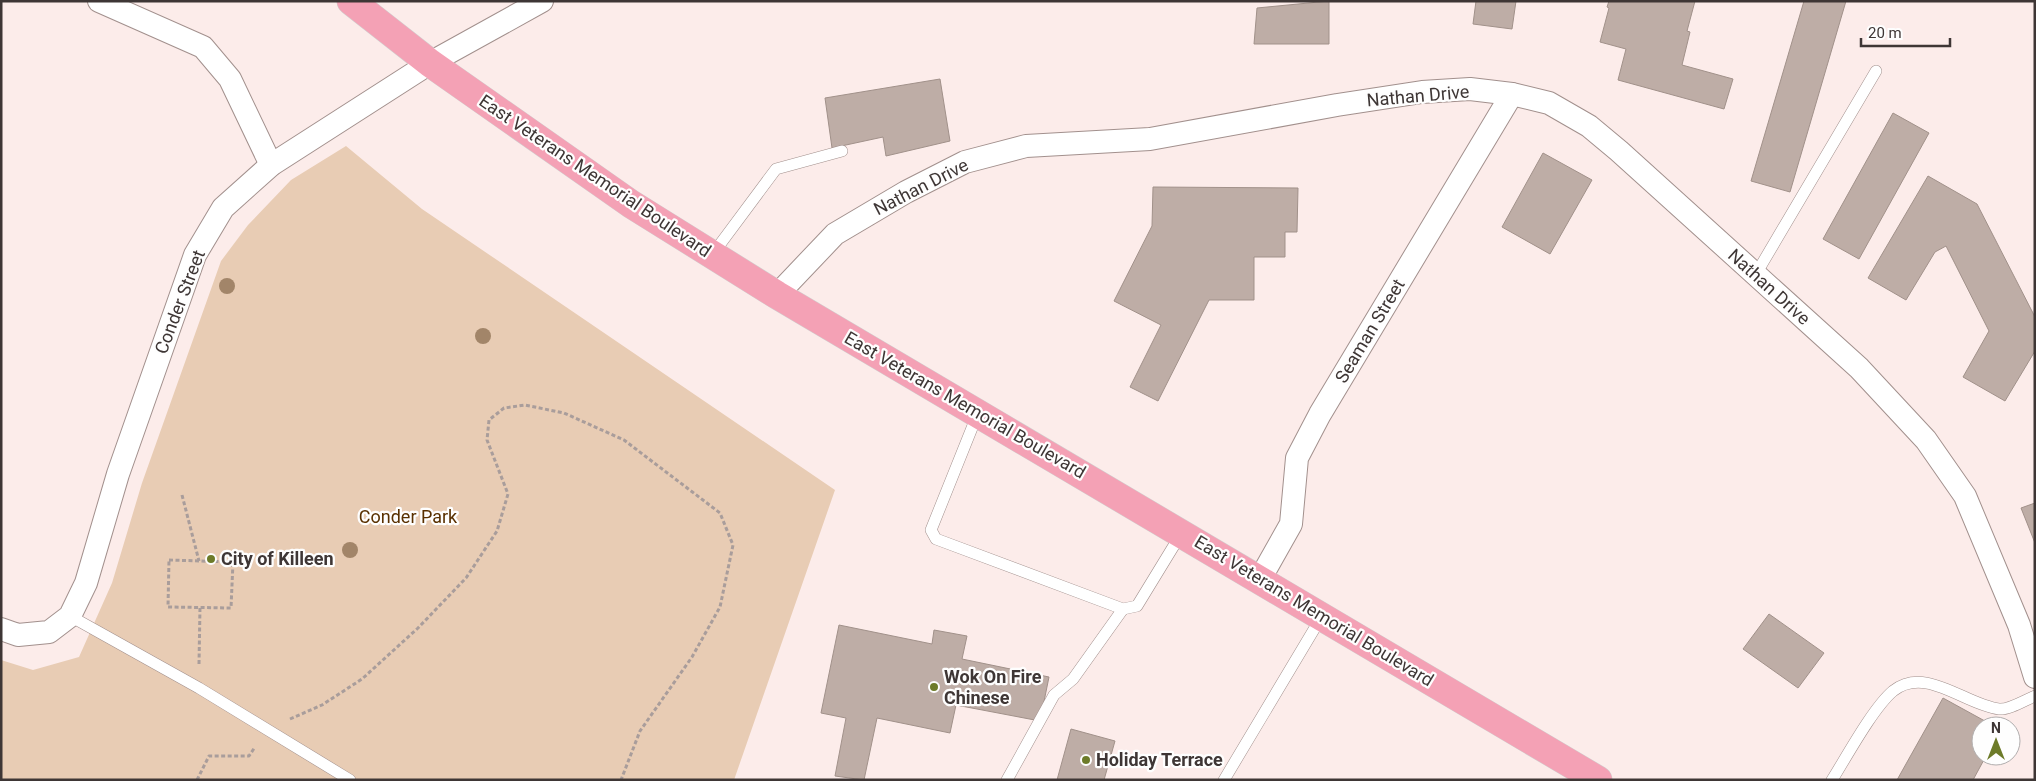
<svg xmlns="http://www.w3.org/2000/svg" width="2036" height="781" viewBox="0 0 2036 781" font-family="Roboto,sans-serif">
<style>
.green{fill:#e8ccb4}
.building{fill:#beada6;stroke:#a1918a}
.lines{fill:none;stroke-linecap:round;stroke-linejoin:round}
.service-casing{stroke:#a2908d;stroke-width:12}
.minor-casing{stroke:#a2908d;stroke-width:24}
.primary-casing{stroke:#d1cfcf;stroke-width:29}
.path{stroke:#a99d9b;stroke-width:3;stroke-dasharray:4 2.5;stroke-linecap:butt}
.service{stroke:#fff;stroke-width:11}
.minor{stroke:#fff;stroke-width:22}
.primary{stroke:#f4a1b5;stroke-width:28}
.tree{fill:#a28569}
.poi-dot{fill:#6d7b29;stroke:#fefefe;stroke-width:2}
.labels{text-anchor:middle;stroke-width:4.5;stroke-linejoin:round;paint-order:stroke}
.street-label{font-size:18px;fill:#3e3635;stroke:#fefefe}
.park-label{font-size:18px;fill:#593000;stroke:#fefefe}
.poi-label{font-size:18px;font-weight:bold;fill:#3e3635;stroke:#fefefe;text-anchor:start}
</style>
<rect width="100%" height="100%" fill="#fcecea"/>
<path class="green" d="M346,146L422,209L835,490L734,780H1V660L33,670L79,657L112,583L142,483L221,261L248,225L291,180Z"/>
<g class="building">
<path d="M1329,1V44H1254L1257,8Z"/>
<path d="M1476,1H1516L1512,29L1473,24Z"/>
<path d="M1609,1H1695L1687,31L1690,32L1682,65L1733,79L1724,109L1618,80L1626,49L1600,42L1609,8L1607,7Z"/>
<path d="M1804,1H1846L1790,192L1751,181Z"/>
<path d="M940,79L950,141L886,156L883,137L832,148L825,98Z"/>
<path d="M1893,113L1929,133L1859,259L1823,239Z"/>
<path d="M1543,153L1592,180L1550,254L1502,227Z"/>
<path d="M1928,176L1977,204L2035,317V351L2005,401L1963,377L1989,331L1946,246L1935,252L1906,300L1868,278Z"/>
<path d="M1153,187L1298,188L1297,232H1285V257H1254V300H1209L1158,401L1130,387L1161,325L1114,301L1152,226Z"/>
<path d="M2035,503V543L2021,508Z"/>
<path d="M1769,614L1824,653L1798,688L1743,649Z"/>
<path d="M839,625L932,644L934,630L967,636L962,659L1049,677L1040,721L956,705L950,733L877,718L864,780L835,776L846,718L821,713Z"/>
<path d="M1943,698L1994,726H1981V756H1986L1973,780H1897Z"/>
<path d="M1071,729L1115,741L1104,780H1057Z"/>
</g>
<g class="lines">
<defs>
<g id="service">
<path d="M712,255L776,169L842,151"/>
<path d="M1756,274L1876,71"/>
<path d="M978,413L931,530L936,539L1123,609L1137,606L1181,534"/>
<path d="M70,616L199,688L350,780"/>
<path d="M1007,780L1054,695L1073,679L1123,609"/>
<path d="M1224,780L1322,616"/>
<path d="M1832,780C1847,756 1873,708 1893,691C1926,665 1965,705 1999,709C2009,710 2025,700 2035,696"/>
</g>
<g id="minor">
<path d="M99,1L203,47L230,79L271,165"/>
<path d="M777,295L835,234L906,192L965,162L1026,146L1150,139L1337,105L1422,92L1470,89L1512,94L1549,103L1589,126L1619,151L1859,368L1926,440L1965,496L2019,625L2035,677"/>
<path d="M1260,579L1291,524L1297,458L1320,414L1512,94"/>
<path d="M1,629L18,635L49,632L70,616L86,583L118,474L195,255L223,208L271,165L430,63L542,1"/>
</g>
<path id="primary" d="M351,1L430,63L631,204L777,295L1598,780"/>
</defs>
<use href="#service" class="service-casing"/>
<use href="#minor" class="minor-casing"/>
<use href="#primary" class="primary-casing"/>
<g class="path">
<path d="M182,495L199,561"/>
<path d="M169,560L233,562L231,608L168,607Z"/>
<path d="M199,664L200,607"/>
<path d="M290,719L322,705L362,679L418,628L466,578L497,531L508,494L487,440L489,420L504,408L525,405L564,413L624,440L720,513L733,545L720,607L692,657L640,731L621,780"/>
<path d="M197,780L209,756H249L255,747"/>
</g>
<use href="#service" class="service"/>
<use href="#minor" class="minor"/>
<use href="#primary" class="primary"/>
</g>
<g class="tree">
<circle cx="227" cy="286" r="8"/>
<circle cx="483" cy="336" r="8"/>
<circle cx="350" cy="550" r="8"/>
</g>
<g class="poi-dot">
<circle cx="211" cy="559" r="5"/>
<circle cx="934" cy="687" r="5"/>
<circle cx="1086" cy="760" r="5"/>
</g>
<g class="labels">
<g class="street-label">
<text transform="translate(1418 96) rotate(-5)" y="6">Nathan Drive</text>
<text transform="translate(595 176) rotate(34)" y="6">East Veterans Memorial Boulevard</text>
<text transform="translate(921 187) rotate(-27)" y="6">Nathan Drive</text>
<text transform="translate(1769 287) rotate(42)" y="6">Nathan Drive</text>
<text transform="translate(180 302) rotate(-69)" y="6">Conder Street</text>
<text transform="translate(1370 331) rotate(-59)" y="6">Seaman Street</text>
<text transform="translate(965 405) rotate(30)" y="6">East Veterans Memorial Boulevard</text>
<text transform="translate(1314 611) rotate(31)" y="6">East Veterans Memorial Boulevard</text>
</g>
<g class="park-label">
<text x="408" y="523">Conder Park</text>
</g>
<g class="poi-label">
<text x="221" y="565">City of Killeen</text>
<text x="944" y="683">Wok On Fire<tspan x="944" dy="21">Chinese</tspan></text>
<text x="1096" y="766">Holiday Terrace</text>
</g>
</g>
<rect width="2036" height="781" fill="none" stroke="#3e3635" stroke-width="5"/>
<g transform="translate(1996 741)"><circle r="24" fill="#fefefe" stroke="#b1aeae"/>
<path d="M0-4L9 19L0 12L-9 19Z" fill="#6d7b29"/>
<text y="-8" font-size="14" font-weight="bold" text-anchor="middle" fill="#3e3635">N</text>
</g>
<path d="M1861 38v8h89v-8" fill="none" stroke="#3e3635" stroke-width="2.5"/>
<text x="1868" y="38" font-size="15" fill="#3e3635" stroke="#fefefe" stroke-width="4" paint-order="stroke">20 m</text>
</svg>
